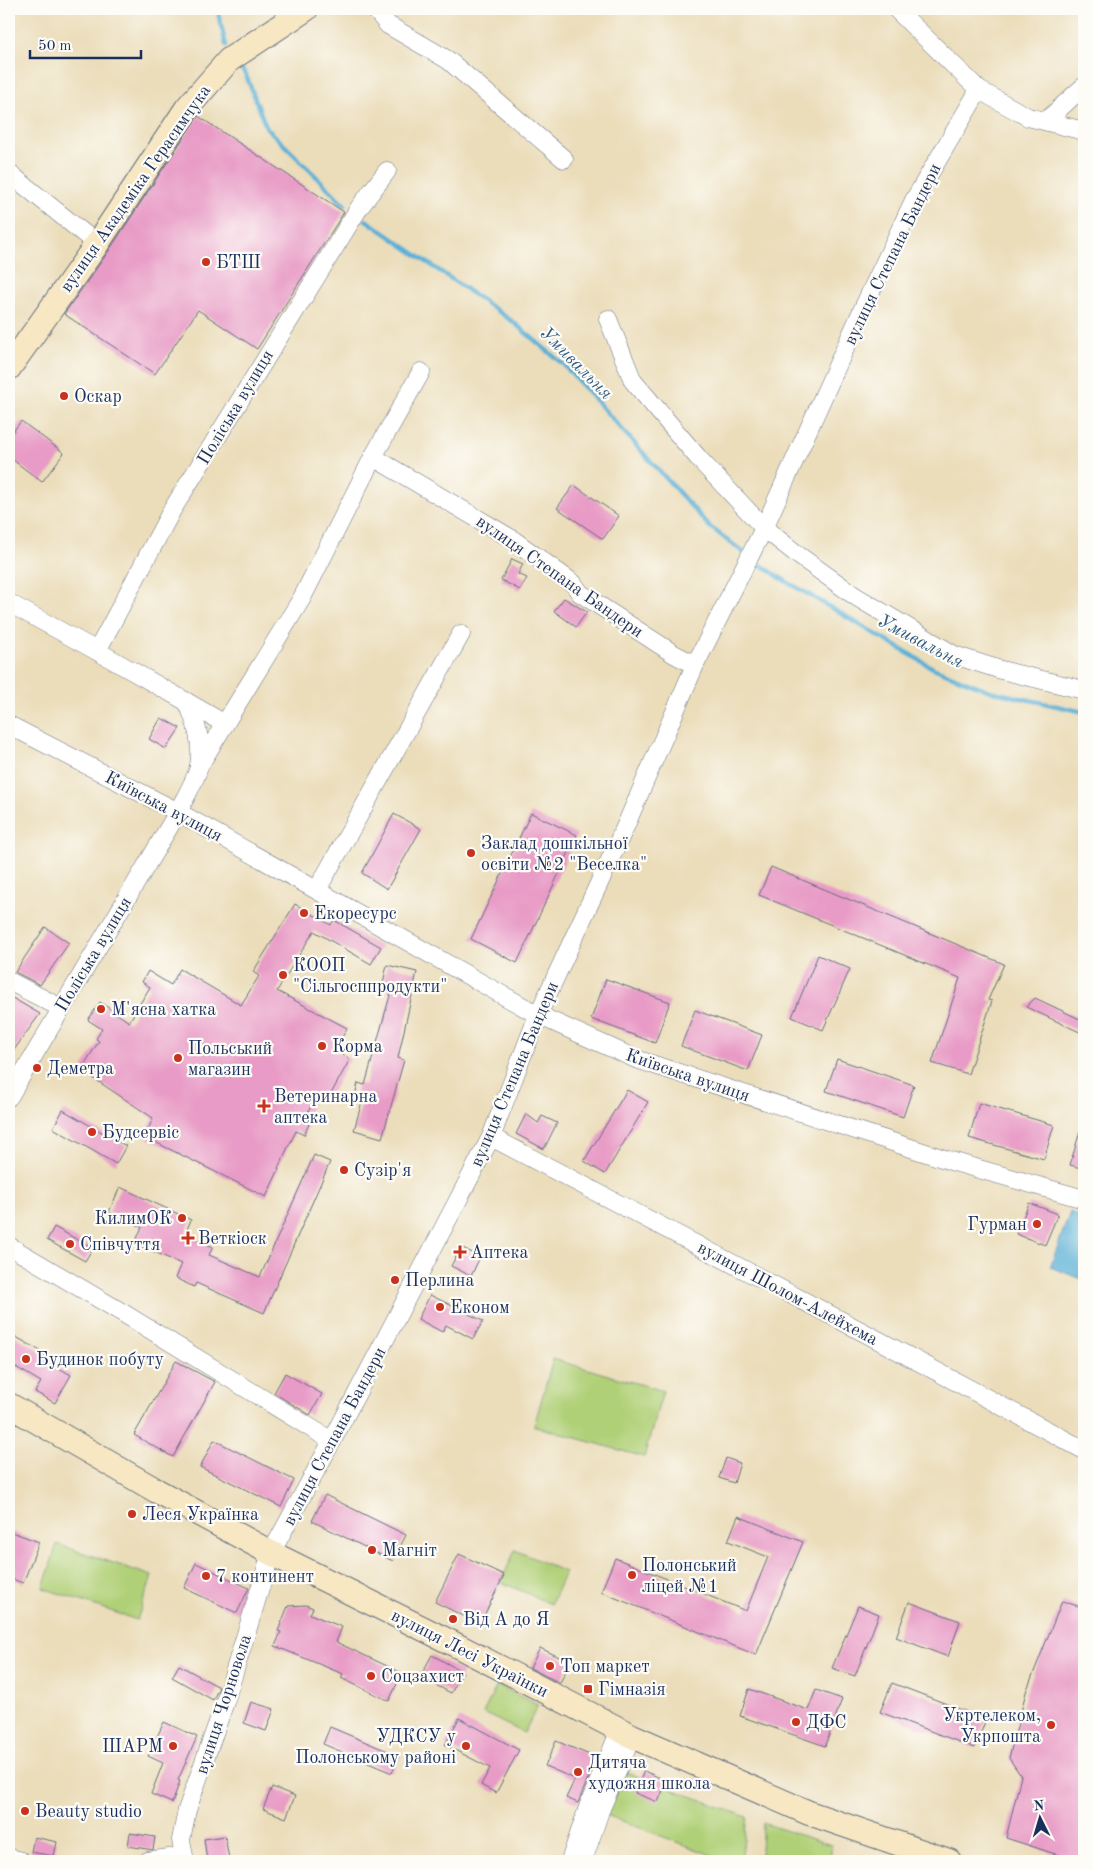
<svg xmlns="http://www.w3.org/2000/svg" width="1093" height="1870" viewBox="0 0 1093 1870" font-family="'Old Standard TT',serif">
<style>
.green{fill:#b0d077;stroke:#66806a}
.water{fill:#5ab0d6;stroke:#3a709a}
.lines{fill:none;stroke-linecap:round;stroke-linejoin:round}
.stream{stroke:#5ab0d6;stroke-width:4.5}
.building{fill:#e89bc6}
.street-casing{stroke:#646c7e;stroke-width:19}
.secondary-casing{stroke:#646c7e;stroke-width:26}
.street{stroke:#fff;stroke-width:18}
.secondary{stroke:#f7e8c3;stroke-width:24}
.poi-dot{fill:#c8321e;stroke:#fdfcf7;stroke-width:2}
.labels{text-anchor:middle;stroke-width:4.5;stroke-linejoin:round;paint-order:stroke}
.street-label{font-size:18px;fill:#1b2f5e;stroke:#fdfcf7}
.poi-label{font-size:18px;fill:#1b2f5e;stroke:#fdfcf7;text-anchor:start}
.water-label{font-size:19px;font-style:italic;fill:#315c88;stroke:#fdfcf7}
</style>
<rect width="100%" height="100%" fill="#fdfcf7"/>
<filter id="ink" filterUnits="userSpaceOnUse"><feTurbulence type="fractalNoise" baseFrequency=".02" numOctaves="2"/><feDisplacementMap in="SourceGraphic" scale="10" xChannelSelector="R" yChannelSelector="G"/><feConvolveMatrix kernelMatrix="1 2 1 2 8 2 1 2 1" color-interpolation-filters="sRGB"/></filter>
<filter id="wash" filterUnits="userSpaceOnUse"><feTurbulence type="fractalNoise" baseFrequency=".0096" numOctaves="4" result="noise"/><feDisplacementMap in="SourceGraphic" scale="20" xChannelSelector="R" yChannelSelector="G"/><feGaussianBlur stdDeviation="1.12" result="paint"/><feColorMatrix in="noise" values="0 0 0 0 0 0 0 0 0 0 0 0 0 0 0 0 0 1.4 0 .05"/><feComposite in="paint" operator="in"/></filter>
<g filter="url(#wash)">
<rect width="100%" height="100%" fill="#ebddba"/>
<g class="green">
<path d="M553,1359L663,1391L644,1457L534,1426Z"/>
<path d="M57,1544L152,1576L137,1620L43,1588Z"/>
<path d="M515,1550L565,1572L551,1604L501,1582Z"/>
<path d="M497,1685L538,1705L524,1733L483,1713Z"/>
<path d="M618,1769L747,1817L741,1861H727L601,1813Z"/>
<path d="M763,1823L831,1845V1861H760Z"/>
</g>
<path class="water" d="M1070,1212L1084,1218V1280L1050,1267Z"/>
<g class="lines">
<g class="stream">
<path d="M217,9L226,45"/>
<path d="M241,68L246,75L266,127L345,205"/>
<path d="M366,220L512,321L564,365L709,526L743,552"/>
<path d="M757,562L779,577L933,668L990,691L1084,712"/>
</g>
</g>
<g id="blocks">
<g class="building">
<path d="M198,116L344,212L257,349L198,310L155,374L64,314L108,252Z"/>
<path d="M21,421L64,453L42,482L9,457V437Z"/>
<path d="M574,485L619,516L603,539L557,508Z"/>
<path d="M512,559L523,564L518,574L527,578L520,590L501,580Z"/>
<path d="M564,598L587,612L576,627L554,611Z"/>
<path d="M161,718L180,728L166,749L149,739Z"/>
<path d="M531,813L577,835L517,963L471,939Z"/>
<path d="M394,814L421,829L387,889L362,873Z"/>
<path d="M771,867L1004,964L988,1000L992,1001L968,1074L932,1063L960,978L759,895Z"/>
<path d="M295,904L331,925L334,920L381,947L371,964L314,931L277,991L347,1028L335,1051L350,1059L326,1103L315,1097L304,1121L309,1124L304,1135L296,1131L278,1168L279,1169L266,1197L145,1137L153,1118L81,1070L99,1041L96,1039L102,1029L88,1020L100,1002L129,1022L150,987L142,982L148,971L171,985L180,969L241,1005L259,976L253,972Z"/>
<path d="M45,927L69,943L40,985L15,972Z"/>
<path d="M818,955L850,969L823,1030L792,1017Z"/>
<path d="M387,965L417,972L398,1058L404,1060L382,1138L354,1130L363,1098L355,1096L358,1083L365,1085L391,992L382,988Z"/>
<path d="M606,979L670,1002L655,1043L591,1019Z"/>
<path d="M9,996L40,1014L9,1057Z"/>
<path d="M1035,998L1084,1021V1034L1026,1007Z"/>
<path d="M695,1010L762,1035L748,1071L681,1046Z"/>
<path d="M837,1059L914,1085L903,1117L826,1091Z"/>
<path d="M627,1090L648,1102L605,1174L584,1161Z"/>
<path d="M979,1103L1054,1125L1044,1159L969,1138Z"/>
<path d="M63,1110L126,1146L116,1164L53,1128Z"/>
<path d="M526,1114L538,1123L542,1116L557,1123L544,1149L516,1134Z"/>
<path d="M1081,1128L1084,1129V1169L1070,1165Z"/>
<path d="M314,1155L330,1162L264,1313L196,1283L194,1287L175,1278L181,1264L135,1243L142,1227L109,1212L120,1187L191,1220L185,1234L213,1247L209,1255L260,1277Z"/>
<path d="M1029,1203L1058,1214L1045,1245L1016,1234Z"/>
<path d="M54,1227L93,1248L85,1261L47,1240Z"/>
<path d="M461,1247L480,1257L471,1276L451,1266Z"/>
<path d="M430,1295L483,1321L473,1339L446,1325L442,1332L418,1319Z"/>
<path d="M9,1333L46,1354L43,1359L71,1375L55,1403L35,1392L41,1382L9,1363Z"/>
<path d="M176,1361L215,1382L173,1457L134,1435Z"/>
<path d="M285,1373L322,1394L310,1415L274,1393Z"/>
<path d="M214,1440L294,1480L281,1507L200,1467Z"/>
<path d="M726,1458L740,1463L734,1483L719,1478Z"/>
<path d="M325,1495L406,1535L393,1561L312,1521Z"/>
<path d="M738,1516L803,1542L756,1655L601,1592L615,1558L746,1611L768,1557L728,1541Z"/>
<path d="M9,1531L39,1542L23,1583L9,1578Z"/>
<path d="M459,1554L504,1575L480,1624L435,1602Z"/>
<path d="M196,1563L249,1588L237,1613L184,1588Z"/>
<path d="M1062,1601L1084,1608V1861H1077L1006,1838L1021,1776L1009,1758L1026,1692Z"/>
<path d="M909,1602L960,1621L948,1657L896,1637Z"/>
<path d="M306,1605L313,1608L310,1614L342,1627L336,1642L402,1673L389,1701L341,1678L343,1674L275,1646L281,1632L278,1631L288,1606Z"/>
<path d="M858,1606L879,1614L855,1676L832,1668Z"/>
<path d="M540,1648L570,1662L560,1683L530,1668Z"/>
<path d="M432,1655L463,1672L451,1693L420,1677Z"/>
<path d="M179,1665L219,1687L213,1700L172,1677Z"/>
<path d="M892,1683L986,1719L975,1748L880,1712Z"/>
<path d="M749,1689L808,1710L816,1690L842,1699L825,1746L740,1716Z"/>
<path d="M251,1702L274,1709L266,1731L244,1723Z"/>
<path d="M459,1718L519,1750L496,1793L481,1785L490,1768L445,1745Z"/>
<path d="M164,1722L197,1737L178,1780L180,1781L172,1803L151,1794L163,1763L148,1756Z"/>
<path d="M330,1727L399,1756L392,1773L323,1744Z"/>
<path d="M556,1741L597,1758L578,1803L566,1798L575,1779L545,1766Z"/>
<path d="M644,1771L667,1781L658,1802L635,1793Z"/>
<path d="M272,1787L295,1796L286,1818L263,1809Z"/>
<path d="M130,1833L155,1837L153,1850L128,1846Z"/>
<path d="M225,1836L229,1859L207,1861L204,1839Z"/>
<path d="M34,1837L57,1842L54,1856L31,1852Z"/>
</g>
</g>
</g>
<g filter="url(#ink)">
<use href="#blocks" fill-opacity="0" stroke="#646c7e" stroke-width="1"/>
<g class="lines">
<defs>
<g id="street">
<path d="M375,9L388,25L448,60L564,159"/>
<path d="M896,9L979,90L1028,117L1084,131"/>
<path d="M1046,121L1084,86"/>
<path d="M9,173L97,244"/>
<path d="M608,319L633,381L700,460L764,528L798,555L855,596L954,655L1001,670L1084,690"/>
<path d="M373,457L512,539L573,583L580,593L674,654L695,665"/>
<path d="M9,603L97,651L187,702C196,720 203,745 199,766C197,778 184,799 178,812L9,1097"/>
<path d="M97,651L172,510L359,208L387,171"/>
<path d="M187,702L225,724"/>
<path d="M9,725L178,812L538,1015L636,1059L951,1161L1084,1199"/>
<path d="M199,766L302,598L373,457L421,372"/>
<path d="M317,890L461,634"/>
<path d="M9,981L61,1008"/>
<path d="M491,1137L863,1332L1084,1450"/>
<path d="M9,1246L123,1313L332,1441"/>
<path d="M9,1858L21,1861"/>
<path d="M148,1861L183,1856"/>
<path d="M185,1861L181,1840L187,1810L225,1702L271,1553L332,1441L491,1137L538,1015L626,825L695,665L764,528L865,304L914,200L979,90"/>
<path d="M570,1861L588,1807L620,1730"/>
<path d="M583,1861L600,1811L632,1736"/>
</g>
<g id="secondary">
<path d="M9,368L97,244L187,108L229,60L306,9"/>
<path d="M9,1405L157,1491L271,1553L452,1643L632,1736L809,1813L949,1861"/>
</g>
</defs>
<use href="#street" class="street-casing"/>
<use href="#secondary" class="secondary-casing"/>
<use href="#street" class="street"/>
<use href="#secondary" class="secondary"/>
</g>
</g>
<g class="poi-dot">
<circle cx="206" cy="262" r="5"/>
<circle cx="64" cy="396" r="5"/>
<circle cx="471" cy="853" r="5"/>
<circle cx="304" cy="913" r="5"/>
<circle cx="283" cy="975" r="5"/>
<circle cx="101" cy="1009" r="5"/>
<circle cx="322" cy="1046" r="5"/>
<circle cx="178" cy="1058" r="5"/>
<circle cx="37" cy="1068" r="5"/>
<path d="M261.5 1098.5h5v5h5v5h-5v5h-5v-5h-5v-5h5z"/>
<circle cx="92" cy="1132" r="5"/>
<circle cx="344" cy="1170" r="5"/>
<circle cx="182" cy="1218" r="5"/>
<circle cx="1037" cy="1224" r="5"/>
<path d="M185.5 1230.5h5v5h5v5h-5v5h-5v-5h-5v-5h5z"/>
<circle cx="70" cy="1244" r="5"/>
<path d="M457.5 1244.5h5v5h5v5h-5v5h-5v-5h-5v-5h5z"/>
<circle cx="395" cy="1280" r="5"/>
<circle cx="440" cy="1307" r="5"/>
<circle cx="26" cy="1359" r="5"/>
<circle cx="132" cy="1514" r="5"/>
<circle cx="372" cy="1550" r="5"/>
<circle cx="632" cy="1575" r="5"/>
<circle cx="206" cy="1576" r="5"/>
<circle cx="453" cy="1619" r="5"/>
<circle cx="550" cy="1666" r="5"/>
<circle cx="371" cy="1676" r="5"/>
<rect x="583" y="1684" width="10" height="10" rx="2.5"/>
<circle cx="796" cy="1722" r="5"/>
<circle cx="1051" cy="1725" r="5"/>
<circle cx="173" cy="1746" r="5"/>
<circle cx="466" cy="1746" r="5"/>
<circle cx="578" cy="1772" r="5"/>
<circle cx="25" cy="1811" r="5"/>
</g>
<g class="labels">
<g class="street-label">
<text transform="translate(135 188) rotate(-55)" y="6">вулиця Академіка Герасимчука</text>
<text transform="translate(892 254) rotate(-64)" y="6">вулиця Степана Бандери</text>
<text transform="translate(235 407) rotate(-59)" y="6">Поліська вулиця</text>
<text transform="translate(560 576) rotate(35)" y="6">вулиця Степана Бандери</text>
<text transform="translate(164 806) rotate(28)" y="6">Київська вулиця</text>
<text transform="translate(93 954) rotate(-59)" y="6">Поліська вулиця</text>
<text transform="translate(514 1074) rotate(-67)" y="6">вулиця Степана Бандери</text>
<text transform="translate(688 1075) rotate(19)" y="6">Київська вулиця</text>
<text transform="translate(788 1293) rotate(28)" y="6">вулиця Шолом-Алейхема</text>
<text transform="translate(334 1436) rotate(-62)" y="6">вулиця Степана Бандери</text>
<text transform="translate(470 1653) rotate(27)" y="6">вулиця Лесі Українки</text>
<text transform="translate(223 1704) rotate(-72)" y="6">вулиця Чорновола</text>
</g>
<g class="poi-label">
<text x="216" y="268">БТШ</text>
<text x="74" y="402">Оскар</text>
<text x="481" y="849">Заклад дошкільної<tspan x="481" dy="21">освіти №2 "Веселка"</tspan></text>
<text x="314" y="919">Екоресурс</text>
<text x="293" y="971">КООП<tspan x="293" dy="21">"Сільгосппродукти"</tspan></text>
<text x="111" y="1015">М'ясна хатка</text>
<text x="332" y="1052">Корма</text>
<text x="188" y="1054">Польський<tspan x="188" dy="21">магазин</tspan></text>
<text x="47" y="1074">Деметра</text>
<text x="274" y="1102">Ветеринарна<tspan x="274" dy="21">аптека</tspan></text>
<text x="102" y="1138">Будсервіс</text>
<text x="354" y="1176">Сузір'я</text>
<text x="172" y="1224" text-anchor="end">КилимОК</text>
<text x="1027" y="1230" text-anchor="end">Гурман</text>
<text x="198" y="1244">Веткіоск</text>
<text x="80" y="1250">Співчуття</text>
<text x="470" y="1258">Аптека</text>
<text x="405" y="1286">Перлина</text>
<text x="450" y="1313">Економ</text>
<text x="36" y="1365">Будинок побуту</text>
<text x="142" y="1520">Леся Українка</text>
<text x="382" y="1556">Магніт</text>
<text x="642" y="1571">Полонський<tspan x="642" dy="21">ліцей №1</tspan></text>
<text x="216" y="1582">7 континент</text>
<text x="463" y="1625">Від А до Я</text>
<text x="560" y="1672">Топ маркет</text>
<text x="381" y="1682">Соцзахист</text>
<text x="598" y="1695">Гімназія</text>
<text x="1041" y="1721" text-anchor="end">Укртелеком,<tspan x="1041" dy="21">Укрпошта</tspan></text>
<text x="806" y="1728">ДФС</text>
<text x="456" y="1742" text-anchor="end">УДКСУ у<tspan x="456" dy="21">Полонському районi</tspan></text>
<text x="163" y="1752" text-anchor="end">ШАРМ</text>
<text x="588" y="1768">Дитяча<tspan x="588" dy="21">художня школа</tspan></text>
<text x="35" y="1817">Beauty studio</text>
</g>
<g class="water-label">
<text transform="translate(577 362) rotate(45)" y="7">Умивальня</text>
<text transform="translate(921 640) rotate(28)" y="7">Умивальня</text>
</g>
</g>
<rect width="1093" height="1870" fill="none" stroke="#fdfcf7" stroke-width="30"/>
<g transform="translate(1040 1818) rotate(355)" stroke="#fdfcf7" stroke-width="4" paint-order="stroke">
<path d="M0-4L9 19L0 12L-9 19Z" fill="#1b2f5e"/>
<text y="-8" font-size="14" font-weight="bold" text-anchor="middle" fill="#1b2f5e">N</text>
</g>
<path d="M30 50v8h111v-8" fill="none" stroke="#1b2f5e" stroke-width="2.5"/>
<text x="38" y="50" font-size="15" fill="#1b2f5e" stroke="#fdfcf7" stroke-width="4" paint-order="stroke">50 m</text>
</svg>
